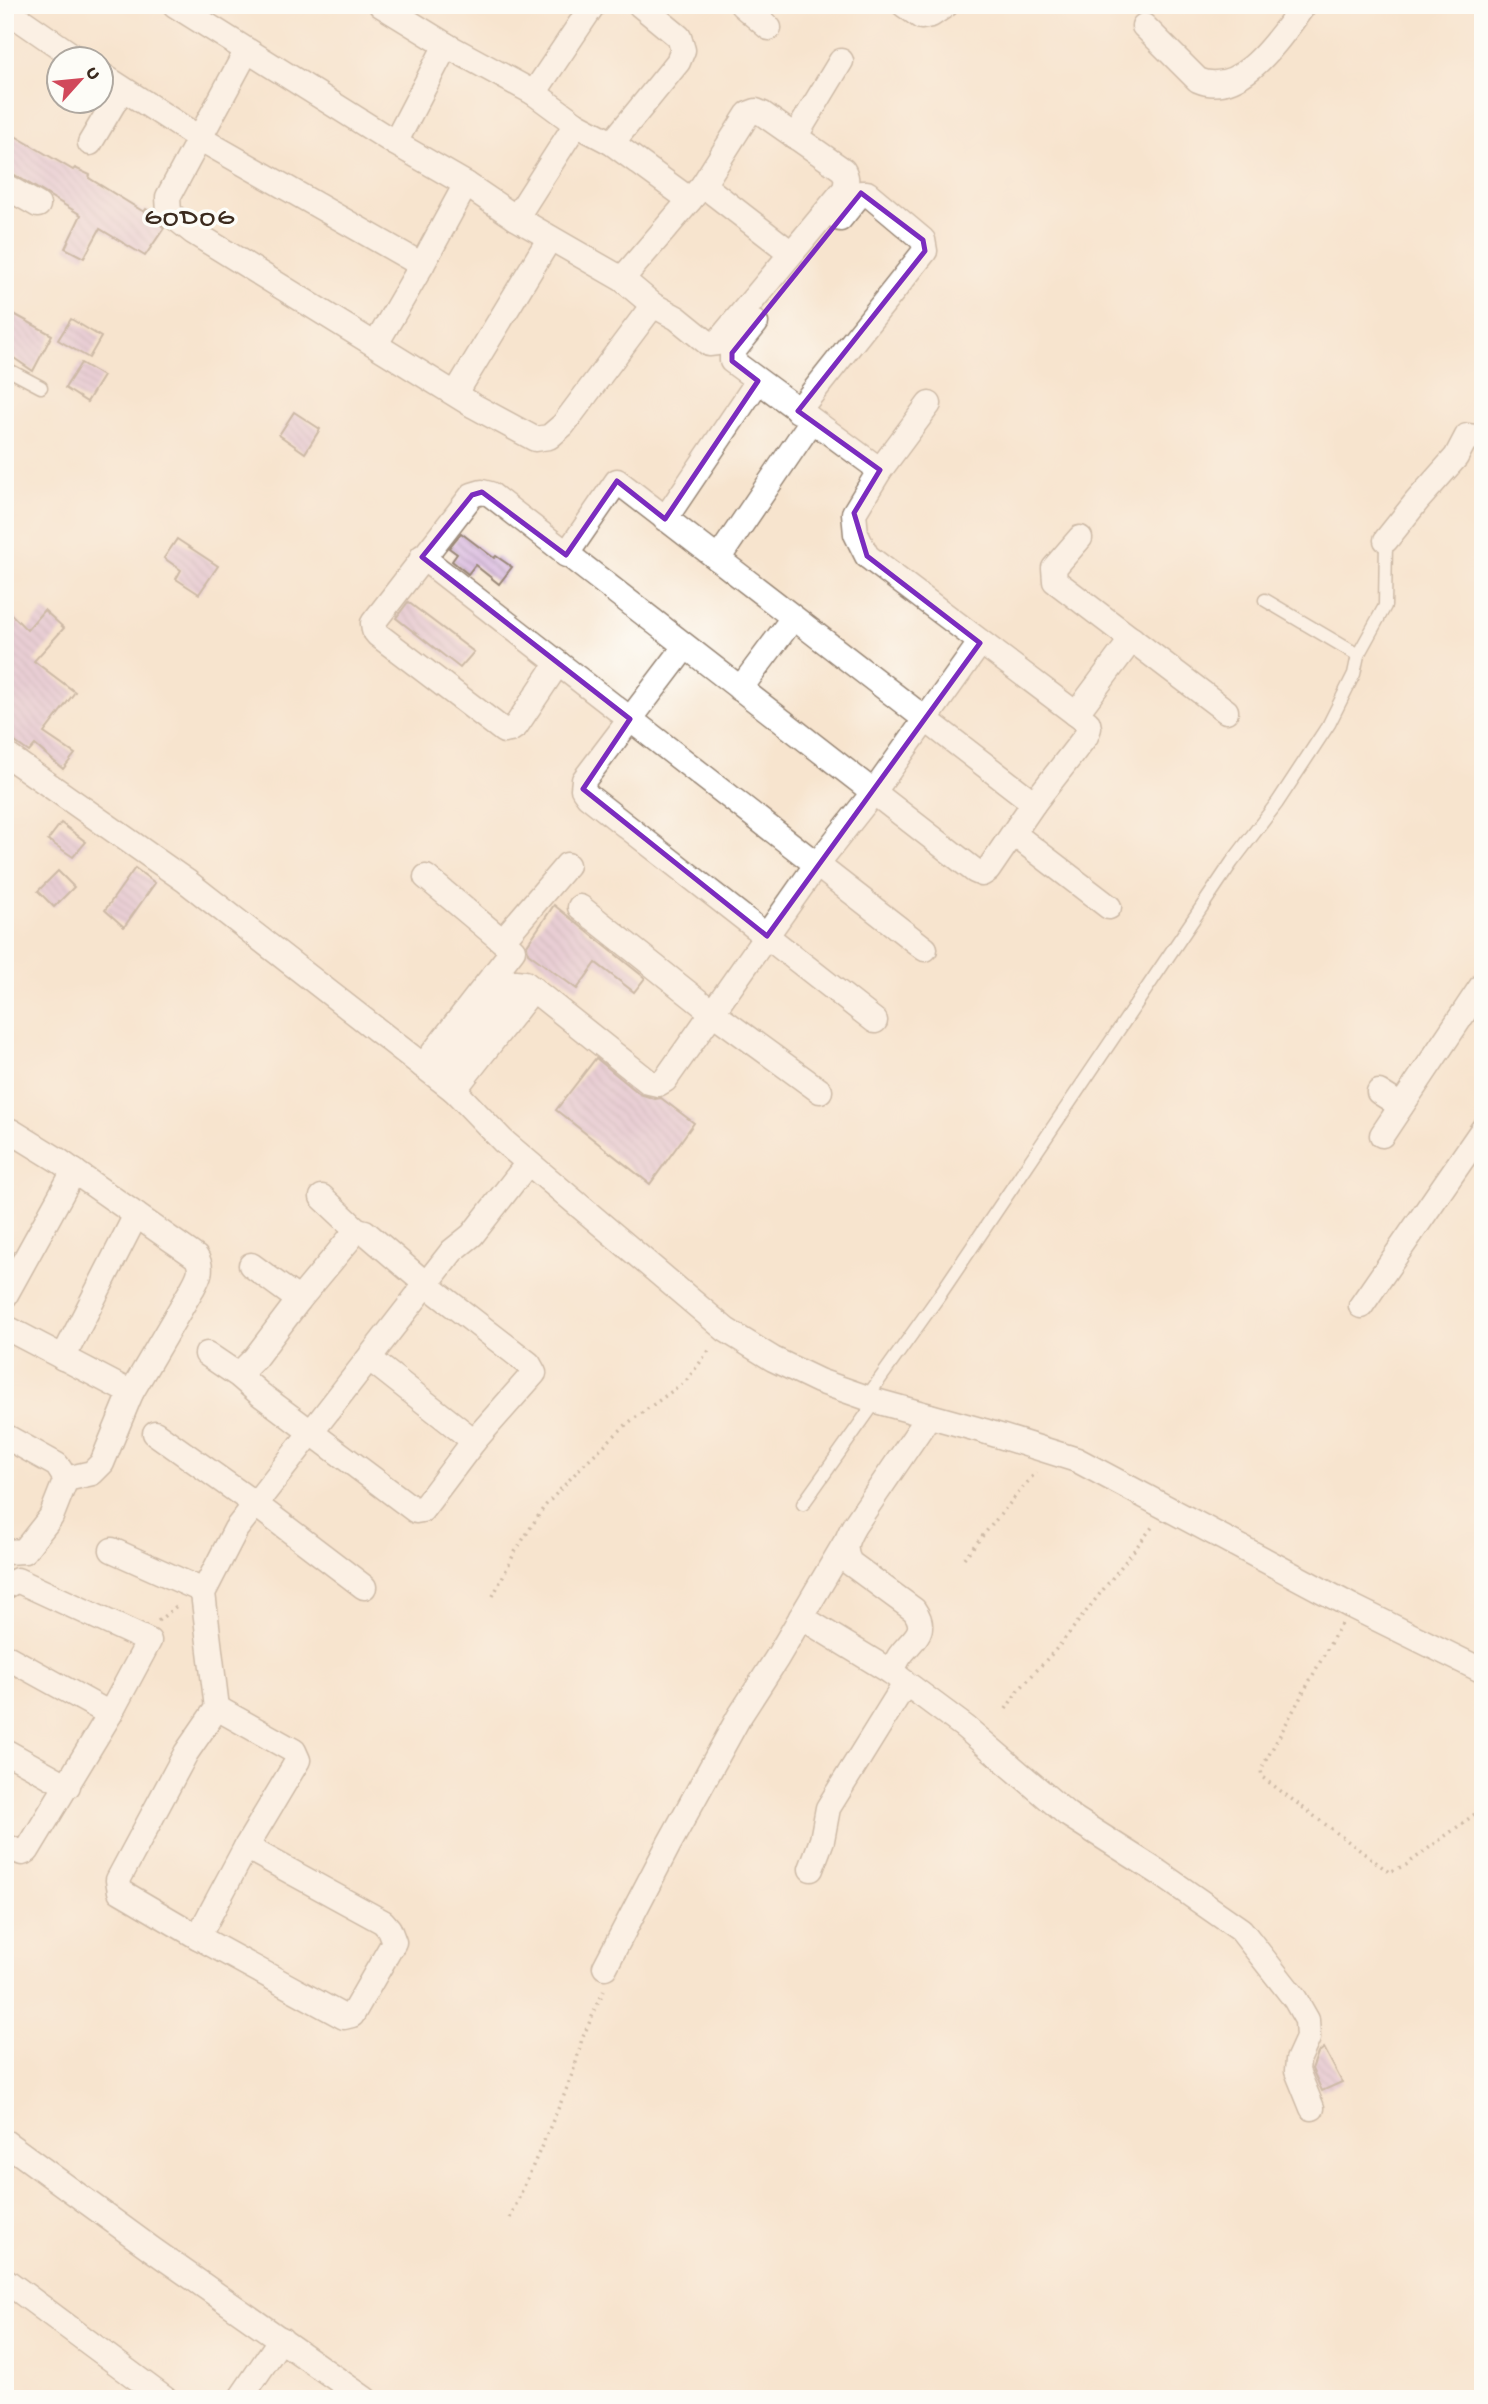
<svg xmlns="http://www.w3.org/2000/svg" width="1488" height="2404" viewBox="0 0 1488 2404" font-family="'Gochi Hand',sans-serif">
<style>
.building{fill:url(#building-back-hatch)}
.lines{fill:none;stroke-linecap:round;stroke-linejoin:round}
.service-casing{stroke:#998776;stroke-width:15}
.minor-casing{stroke:#998776;stroke-width:27}
.path{stroke:#998776;stroke-width:3.5;stroke-dasharray:2 5;stroke-linecap:butt}
.service{stroke:#fff;stroke-width:12}
.minor{stroke:#fff;stroke-width:24}
.marked{fill:none;stroke:#7b2cbf;stroke-width:5;stroke-linejoin:round}
.labels{text-anchor:middle;stroke-width:7;stroke-linejoin:round;paint-order:stroke}
.quarter-label{font-size:26px;letter-spacing:2px;fill:#3b2a1e;stroke:#fdfcf7}
</style>
<defs>
<pattern id="building-back-hatch" width="6" height="6" patternUnits="userSpaceOnUse" patternTransform="scale(1.75)"><rect width="6" height="6" fill="#d5b2dc"/><path d="M-1 5l2 2M0 0l6 6M5-1l2 2" fill="none" stroke="#ae91b2"/></pattern>
</defs>
<rect width="100%" height="100%" fill="#fdfcf7"/>
<filter id="ink" filterUnits="userSpaceOnUse"><feTurbulence type="fractalNoise" baseFrequency=".0143" numOctaves="2"/><feDisplacementMap in="SourceGraphic" scale="14" xChannelSelector="R" yChannelSelector="G"/><feConvolveMatrix kernelMatrix="1 2 1 2 8 2 1 2 1" color-interpolation-filters="sRGB"/></filter>
<filter id="wash" filterUnits="userSpaceOnUse"><feTurbulence type="fractalNoise" baseFrequency=".00686" numOctaves="4" result="noise"/><feDisplacementMap in="SourceGraphic" scale="28" xChannelSelector="R" yChannelSelector="G"/><feGaussianBlur stdDeviation="1.57" result="paint"/><feColorMatrix in="noise" values="0 0 0 0 0 0 0 0 0 0 0 0 0 0 0 0 0 1.4 0 .05"/><feComposite in="paint" operator="in"/></filter>
<g filter="url(#wash)">
<rect width="100%" height="100%" fill="#f7e4ce"/>
<g id="blocks">
<g class="building">
<path d="M5,130L73,170L75,168L90,175L89,178L144,212L146,209L154,214L156,220L164,228L145,256L100,229L84,258L65,248L81,215L5,169Z"/>
<path d="M5,309L52,335L33,371L5,352Z"/>
<path d="M71,319L101,337L89,358L58,340Z"/>
<path d="M81,363L103,376L87,402L65,388Z"/>
<path d="M294,412L320,429L305,453L279,435Z"/>
<path d="M461,533L494,558L496,556L512,567L499,584L475,565L468,574L452,561L457,554L449,548Z"/>
<path d="M177,539L218,566L199,594L176,579L181,570L164,558Z"/>
<path d="M408,602L474,652L460,668L396,618Z"/>
<path d="M5,608L27,630L44,610L64,628L34,661L75,692L44,733L75,754L63,769L35,745L29,752L5,735Z"/>
<path d="M61,823L86,842L73,857L48,840Z"/>
<path d="M135,868L155,883L124,927L105,910Z"/>
<path d="M58,871L74,887L54,907L38,891Z"/>
<path d="M554,905L645,978L634,992L596,963L577,989L528,953L527,945Z"/>
<path d="M596,1058L640,1094L655,1099L661,1098L694,1123L650,1184L556,1110Z"/>
<path d="M1324,2048L1342,2082L1322,2091L1312,2069L1318,2053Z"/>
</g>
</g>
</g>
<g filter="url(#ink)">
<use href="#blocks" fill-opacity="0" stroke="#998776" stroke-width="2"/>
<g class="lines">
<defs>
<g id="service">
<path d="M5,368L41,387"/>
<path d="M1265,600L1358,655"/>
<path d="M867,1397L939,1296L1232,862L1277,803L1329,724L1354,674L1358,655L1385,606L1386,540"/>
<path d="M803,1504L876,1401"/>
</g>
<g id="minor">
<path d="M175,5L395,143L466,184L516,218L622,279L653,305L677,318L709,344L717,343L845,189C847,181 847,177 843,170L763,114L756,111L748,114L703,185L622,279"/>
<path d="M381,5L446,45L534,93L576,124L612,143L690,200"/>
<path d="M742,5L769,28"/>
<path d="M904,5L921,17L931,15L946,5"/>
<path d="M5,9L79,60"/>
<path d="M1144,26L1198,80C1242,99 1281,35 1304,5"/>
<path d="M246,52L168,197L169,213L193,232L474,406L535,439L549,437L563,425L653,305"/>
<path d="M102,75L199,138L422,265L466,184"/>
<path d="M534,93L593,5"/>
<path d="M795,137L841,61"/>
<path d="M90,143L122,89"/>
<path d="M395,143L446,45"/>
<path d="M612,143L678,62L683,50L679,37L640,5"/>
<path d="M703,185L791,253"/>
<path d="M5,186L38,205"/>
<path d="M516,218L576,124"/>
<path d="M756,323L732,353V361L880,470"/>
<path d="M376,344L422,265"/>
<path d="M456,393L550,238"/>
<path d="M798,411L925,251L923,240L867,193H861L840,219"/>
<path d="M665,519L758,381"/>
<path d="M1080,538L1054,568L1055,581L1226,711"/>
<path d="M1386,540L1417,501L1456,457L1467,436L1483,438"/>
<path d="M566,555L617,481L1034,803"/>
<path d="M422,557L925,949"/>
<path d="M718,559L811,422"/>
<path d="M685,647L584,780L583,789L588,796L875,1021"/>
<path d="M558,663L516,726L510,730L504,731L378,635L374,630L373,623L472,495L482,492L490,494L975,871L982,874L988,870L1034,803L1086,736L1089,728L1088,723L867,556L856,534L854,513L880,470L929,404"/>
<path d="M740,689L793,618"/>
<path d="M1076,714L1132,639"/>
<path d="M5,754L186,881L454,1090L503,1141L726,1330L773,1359L819,1381L876,1401L984,1431L1077,1460L1351,1606L1483,1671"/>
<path d="M1014,834L1109,907"/>
<path d="M580,907L713,1013L820,1091"/>
<path d="M502,941L567,865"/>
<path d="M423,1066L513,950L426,877"/>
<path d="M439,1078L515,982L525,983L649,1082L658,1084L665,1080L817,864L873,793L980,643"/>
<path d="M454,1090L533,989"/>
<path d="M1379,1092L1401,1106"/>
<path d="M5,1131H11L58,1160L196,1257C204,1269 198,1278 192,1289L131,1393"/>
<path d="M1382,1135L1483,984"/>
<path d="M322,1197L357,1230"/>
<path d="M251,1265L299,1300"/>
<path d="M5,1296L74,1171"/>
<path d="M1361,1306L1483,1129"/>
<path d="M5,1327L131,1393L102,1463L92,1473L66,1479"/>
<path d="M207,1354L238,1375L260,1394L416,1511L422,1510L474,1441L534,1373L529,1364L427,1285L365,1232L357,1230L299,1300L255,1358L238,1375"/>
<path d="M63,1358L136,1215"/>
<path d="M370,1359L474,1441"/>
<path d="M929,1416L854,1526C846,1540 842,1548 850,1563L914,1610C930,1633 911,1639 899,1657C896,1662 894,1668 891,1672L965,1727L1067,1814L1158,1872L1241,1930L1295,1999L1307,2020L1308,2038L1298,2060L1297,2071L1312,2108"/>
<path d="M155,1433L255,1504L364,1587"/>
<path d="M5,1436L57,1465L66,1479L51,1517L24,1551L5,1552"/>
<path d="M112,1550L199,1589L203,1593"/>
<path d="M5,1587L17,1580L149,1641L110,1714L27,1851L22,1853L5,1846"/>
<path d="M801,1617L891,1672"/>
<path d="M5,1656L110,1714"/>
<path d="M5,1751L68,1786"/>
<path d="M246,1847L383,1922L389,1929L394,1942L352,2015L344,2017L198,1937L120,1891L118,1880L186,1753L217,1708L203,1593L236,1529L452,1251L472,1235L528,1163"/>
<path d="M811,1869L822,1840L828,1808L905,1684"/>
<path d="M198,1937L246,1847L298,1760L294,1751L217,1708"/>
<path d="M605,1967L669,1844L739,1717L777,1658L845,1543"/>
<path d="M5,2142L153,2250L365,2399"/>
<path d="M5,2280L165,2399"/>
<path d="M240,2399L281,2339"/>
</g>
</defs>
<use href="#service" class="service-casing"/>
<use href="#minor" class="minor-casing"/>
<g class="path">
<path d="M964,1558L1036,1472"/>
<path d="M493,1596L515,1552L544,1507L584,1464L628,1423L686,1381L711,1348"/>
<path d="M158,1621L179,1604"/>
<path d="M1341,1624L1265,1762L1261,1770L1262,1777L1389,1872L1406,1865L1483,1808"/>
<path d="M1006,1709L1017,1692L1059,1646L1153,1526"/>
<path d="M510,2218L565,2093L575,2066L582,2039L604,1990"/>
</g>
<use href="#service" class="service"/>
<use href="#minor" class="minor"/>
</g>
</g>
<path d="M0 0H1488V2404H0ZM861,193L923,240L925,251L798,411L880,470L854,513L867,556L980,643L767,936L583,789L630,719L422,557L472,495L482,492L566,555L617,481L665,519L758,381L732,361V353Z" fill="#f7e4ce" fill-opacity=".55" fill-rule="evenodd"/>
<path class="marked" d="M861,193L923,240L925,251L798,411L880,470L854,513L867,556L980,643L767,936L583,789L630,719L422,557L472,495L482,492L566,555L617,481L665,519L758,381L732,361V353Z"/>
<g class="labels">
<g class="quarter-label">
<text x="190" y="224">GODOG</text>
</g>
</g>
<rect width="1488" height="2404" fill="none" stroke="#fdfcf7" stroke-width="28"/>
<g transform="translate(80 80) rotate(63)"><circle r="33" fill="#fdfcf7" stroke="#afa8a0" stroke-width="2"/>
<path d="M0-5L12 26L0 18L-12 26Z" fill="#d1495b"/>
<text y="-10" font-size="19" font-weight="bold" text-anchor="middle" fill="#3b2a1e">U</text>
</g>
</svg>
